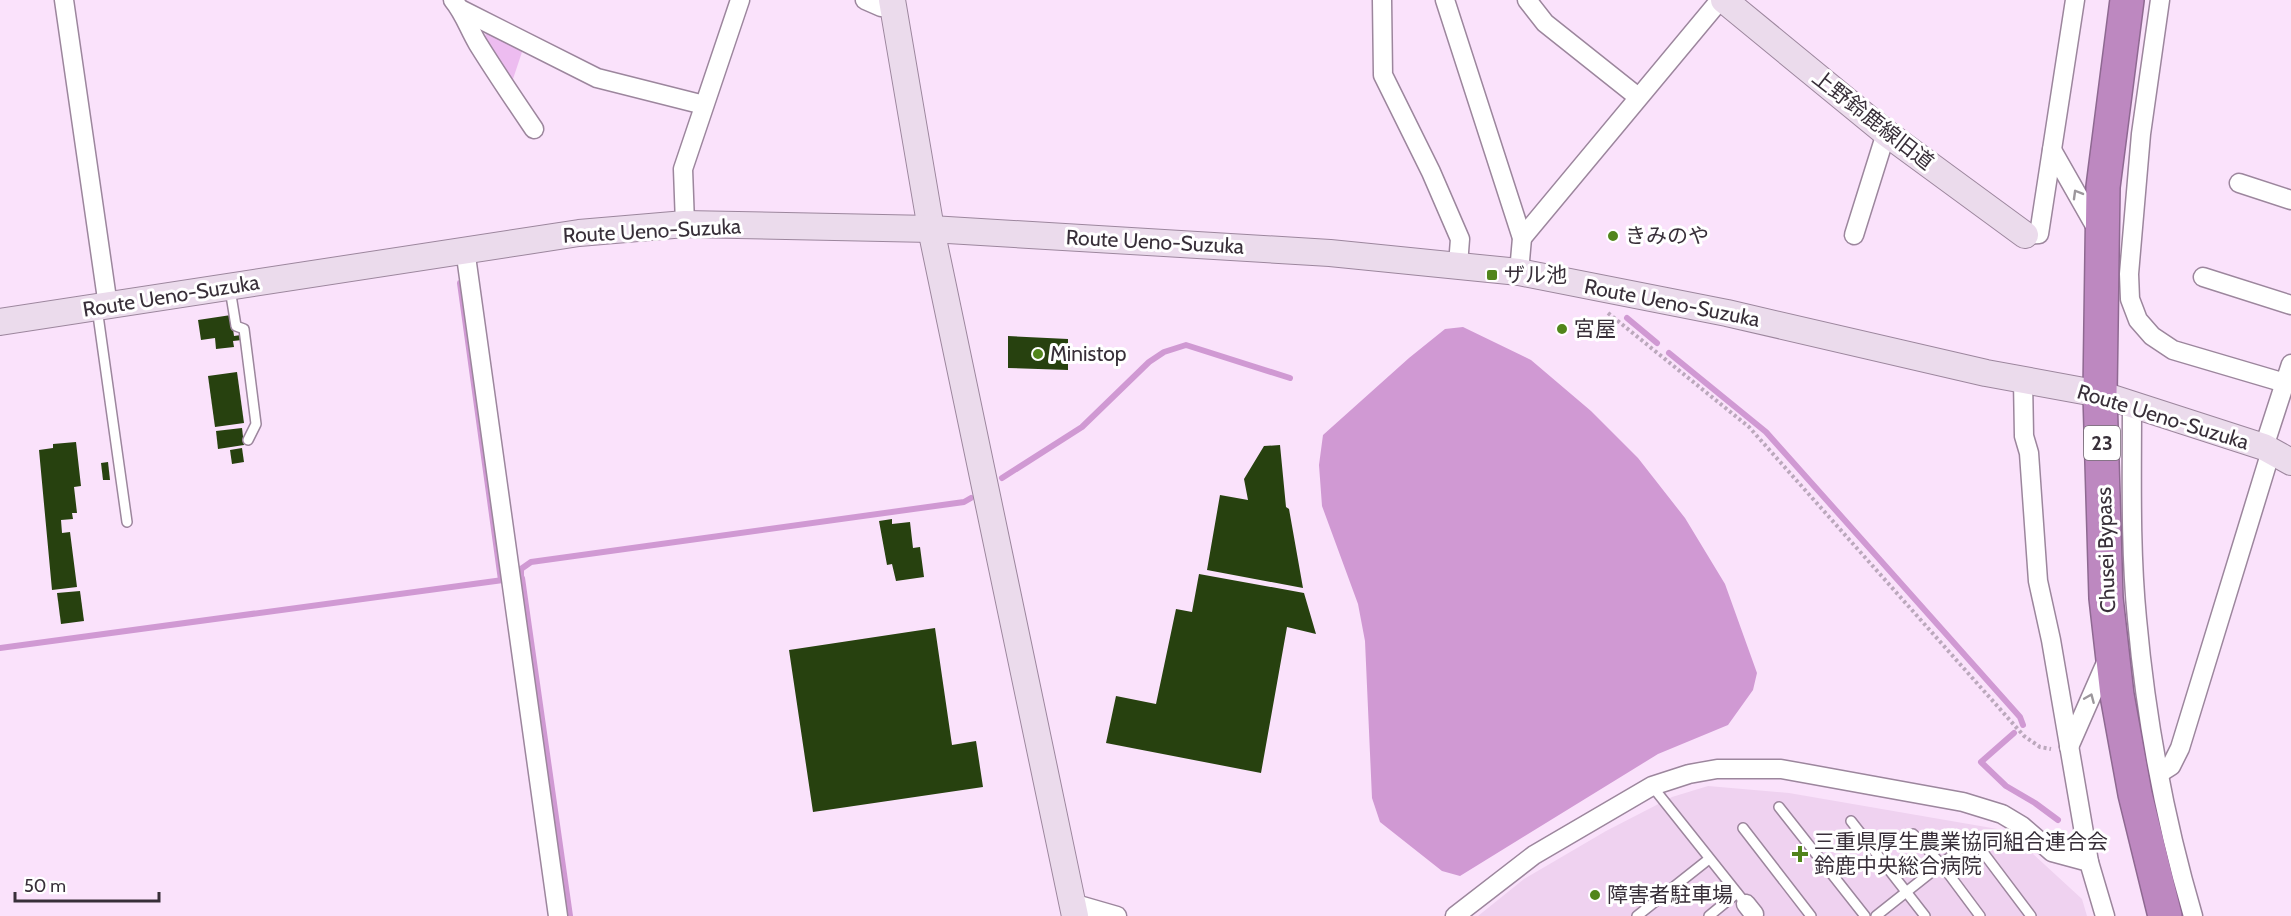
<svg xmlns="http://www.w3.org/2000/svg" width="2291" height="916" viewBox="0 0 2291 916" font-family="Cabin,'Noto Sans JP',sans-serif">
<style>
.built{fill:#efd2f0}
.green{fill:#edbcf0}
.water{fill:#d099d3}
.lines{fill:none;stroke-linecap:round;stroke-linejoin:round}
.stream{stroke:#d099d3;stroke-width:6}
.building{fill:#27410f}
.lane-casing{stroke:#9c869d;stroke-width:12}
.street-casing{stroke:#9c869d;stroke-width:21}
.secondary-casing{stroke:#9c869d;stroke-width:28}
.highway-casing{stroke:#8e6991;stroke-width:36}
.path{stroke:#bba8bc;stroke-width:4;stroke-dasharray:3 3;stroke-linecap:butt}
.lane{stroke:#fff;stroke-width:9}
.street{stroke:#fff;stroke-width:18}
.secondary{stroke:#ebdbec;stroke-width:26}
.highway{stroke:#bd88c0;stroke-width:33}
.oneway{stroke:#9c979c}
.poi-dot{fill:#51851b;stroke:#fff;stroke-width:2}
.labels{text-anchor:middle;stroke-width:6;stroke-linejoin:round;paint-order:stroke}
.shield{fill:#fff;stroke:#746d74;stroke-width:1.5}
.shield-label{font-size:20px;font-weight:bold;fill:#382f39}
.street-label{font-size:21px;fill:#382f39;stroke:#fff}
.poi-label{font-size:21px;fill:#382f39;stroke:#fff;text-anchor:start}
</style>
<rect width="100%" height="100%" fill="#fae2fb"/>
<path class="built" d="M1708,786L1789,793L2015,832L2020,835L2019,841L2082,899L2087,916H1478L1524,879L1606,831L1672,797Z"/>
<path class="green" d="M487,31L523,49L511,85L483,41Z"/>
<path class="water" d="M1463,327L1531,360L1591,411L1638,458L1685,518L1725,584L1757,673L1753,690L1728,725L1658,754L1460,876L1442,871L1380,822L1372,798L1365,641L1358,604L1322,506L1319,465L1323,435L1409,358L1445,329Z"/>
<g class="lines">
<g class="stream">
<path d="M460,283L501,580"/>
<path d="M1627,318L1657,343"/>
<path d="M1669,353L1766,432L2020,717L2023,725"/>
<path d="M1002,478L1082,427L1149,362L1164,352L1186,345L1290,378"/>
<path d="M521,578V569L531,562L964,502L971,498"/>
<path d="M522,578L570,916"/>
<path d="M0,648L503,580"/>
<path d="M2014,733L1981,762L2006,786L2035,803L2058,820"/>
</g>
</g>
<g class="building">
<path d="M231,315L234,336L241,335L242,340L233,341L234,347L216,349L215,338L201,340L198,320Z"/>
<path d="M1008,336L1068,339V370L1008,368Z"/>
<path d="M237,372L244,423L215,427L208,376Z"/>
<path d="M242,428L244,445L218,449L216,431Z"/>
<path d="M76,442L81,486L74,487L77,513H72L73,519L61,520L62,533L70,532L77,587L52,590L39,450L53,448V444Z"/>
<path d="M1280,445L1286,507L1289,509L1303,588L1207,570L1220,495L1248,500L1244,479L1264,446Z"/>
<path d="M242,448L244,462L232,464L230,450Z"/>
<path d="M108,462L110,480H103L101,463Z"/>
<path d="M892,519V524L910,522L913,548L920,547L924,577L896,581L892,564L887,565L879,521Z"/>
<path d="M1199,574L1304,593L1316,634L1287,627L1261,773L1106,743L1116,696L1156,704L1176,609L1192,612Z"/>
<path d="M80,591L84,621L61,624L57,593Z"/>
<path d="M935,628L952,745L976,741L983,787L813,812L789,650Z"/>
</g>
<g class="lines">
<defs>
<g id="lane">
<path d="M230,289L236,326L244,329L256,424L248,440"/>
<path d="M97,308L127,522"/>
<path d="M1652,786L1746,904"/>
<path d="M1779,807L1865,916"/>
<path d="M1851,821L1925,916"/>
<path d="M1743,828L1811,916"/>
<path d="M1913,834L1942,865L1980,916"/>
<path d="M1637,916L1709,859"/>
<path d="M1709,916L1737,893"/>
<path d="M1876,916L1973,839L2031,916"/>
</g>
<g id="street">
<path d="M64,0L108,306"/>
<path d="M453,0C464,13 469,29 478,44C496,73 515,101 534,129"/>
<path d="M865,0L881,7L893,5"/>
<path d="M1382,0L1383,75L1431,172L1460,239L1458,265"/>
<path d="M1445,0L1522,238L1519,272"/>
<path d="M1527,0L1545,23L1638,97"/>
<path d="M2160,0L2141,134L2129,274L2130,299L2138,320L2152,336L2173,350L2285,383"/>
<path d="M462,10L597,78L704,105"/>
<path d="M2052,150L2098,231"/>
<path d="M2239,183L2291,200"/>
<path d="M685,224L683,169L740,0"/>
<path d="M1854,235L1886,133"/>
<path d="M2025,235L2039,234L2075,0"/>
<path d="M1522,238L1720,0"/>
<path d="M465,249L558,916"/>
<path d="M2203,277L2291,305"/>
<path d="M2023,380L2024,436L2029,453L2038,581L2051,640L2089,862"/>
<path d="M2132,404C2132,476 2130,548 2137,619C2146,718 2165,821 2193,916"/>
<path d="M2264,447L2291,364"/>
<path d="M2069,747L2108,658"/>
<path d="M2160,773L2171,766L2180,748L2271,451"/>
<path d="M1072,903L1117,916"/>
<path d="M1746,904L1754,914"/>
<path d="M1455,916L1534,855L1652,786L1689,774L1717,769H1781L1963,802L2002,814L2022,826L2052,852L2089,862L2105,916"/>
</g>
<g id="secondary">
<path d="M892,0L931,229L1075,916"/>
<path d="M1724,0L1886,133L2025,235"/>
<path d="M0,322L579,233L685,224L931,229L1330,253L1519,272L1727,313L1986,373L2100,394L2264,447L2291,462"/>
</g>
<path id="highway" d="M2127,0L2103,187L2100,394L2106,598L2117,695L2135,794L2165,916"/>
</defs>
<use href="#lane" class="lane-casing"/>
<use href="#street" class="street-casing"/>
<use href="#secondary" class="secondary-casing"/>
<use href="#highway" class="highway-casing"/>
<path class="path" d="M1608,313L1749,427L2024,736L2040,747L2051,749"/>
<use href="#lane" class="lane"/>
<use href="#street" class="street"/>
<use href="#secondary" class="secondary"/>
<use href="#highway" class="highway"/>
</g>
<defs><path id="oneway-chevron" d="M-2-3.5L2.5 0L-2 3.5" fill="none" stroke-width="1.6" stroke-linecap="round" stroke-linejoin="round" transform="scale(1.5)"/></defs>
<g class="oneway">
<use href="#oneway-chevron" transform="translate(2077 194) rotate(-120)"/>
<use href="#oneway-chevron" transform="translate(2090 698) rotate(-67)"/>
</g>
<g class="poi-dot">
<circle cx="1613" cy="236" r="6"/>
<rect x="1486" y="269" width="12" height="12" rx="3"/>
<circle cx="1562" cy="329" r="6"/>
<circle cx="1038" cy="354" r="6"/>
<path d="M1797 845h6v6h6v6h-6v6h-6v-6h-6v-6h6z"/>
<circle cx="1595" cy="895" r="6"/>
</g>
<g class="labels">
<rect class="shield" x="2084" y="426" width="36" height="34" rx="4.5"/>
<g class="shield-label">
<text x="2102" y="450">23</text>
</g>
<g class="street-label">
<text transform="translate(1873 120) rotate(38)" y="7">上野鈴鹿線旧道</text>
<text transform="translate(652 231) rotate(-3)" y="7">Route Ueno-Suzuka</text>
<text transform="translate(1155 242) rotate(3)" y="7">Route Ueno-Suzuka</text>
<text transform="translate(171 296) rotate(-9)" y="7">Route Ueno-Suzuka</text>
<text transform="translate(1672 303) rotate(11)" y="7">Route Ueno-Suzuka</text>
<text transform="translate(2163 417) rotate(17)" y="7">Route Ueno-Suzuka</text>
<text transform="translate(2106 550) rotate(-92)" y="7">Chusei Bypass</text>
</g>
<g class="poi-label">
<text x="1625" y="243">きみのや</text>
<text x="1504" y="282">ザル池</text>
<text x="1574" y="336">宮屋</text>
<text x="1050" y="361">Ministop</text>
<text x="1814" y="849">三重県厚生農業協同組合連合会<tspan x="1814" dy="24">鈴鹿中央総合病院</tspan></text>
<text x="1607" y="902">障害者駐車場</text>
</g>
</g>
<path d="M15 892v9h144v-9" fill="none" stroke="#382f39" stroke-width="3"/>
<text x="24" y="892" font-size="18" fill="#382f39" stroke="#ffffff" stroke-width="4.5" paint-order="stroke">50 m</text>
</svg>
